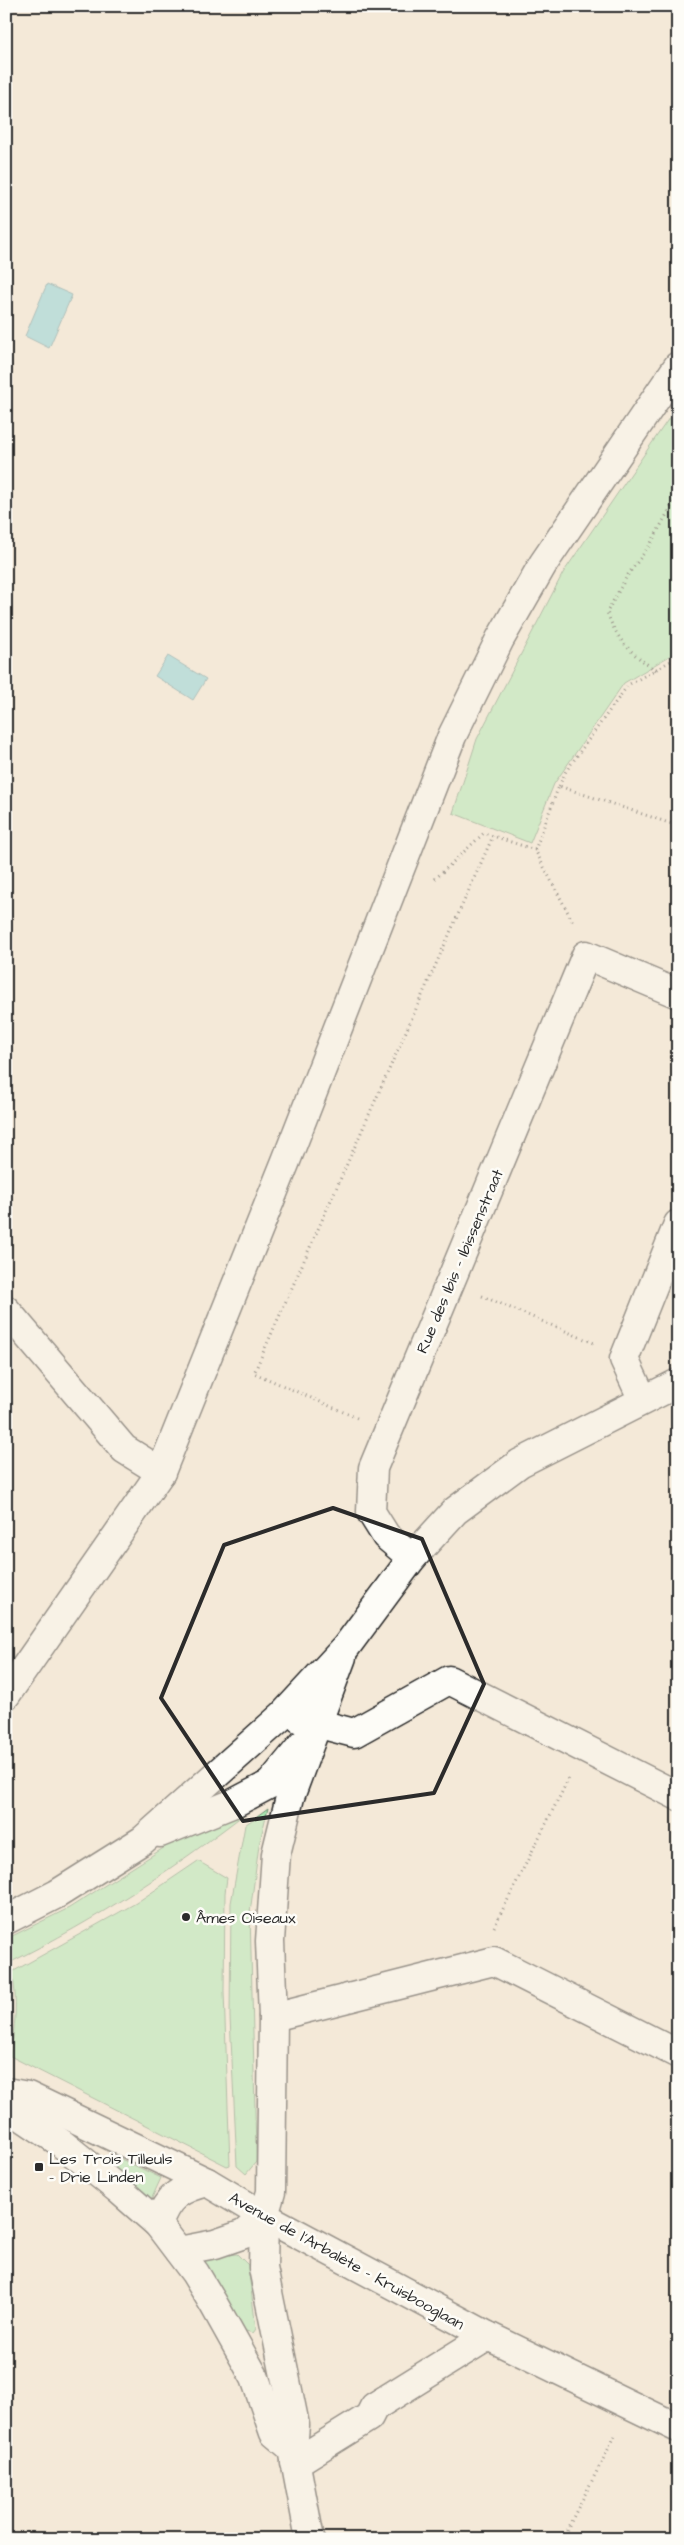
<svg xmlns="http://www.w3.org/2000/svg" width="684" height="2545" viewBox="0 0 684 2545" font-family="'Architects Daughter',sans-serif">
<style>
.green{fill:#a9e9b1;stroke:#6a8a6e}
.water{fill:#80d0da;stroke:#5e8e94}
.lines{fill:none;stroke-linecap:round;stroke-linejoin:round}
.minor-casing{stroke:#2b2b2b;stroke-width:31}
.tertiary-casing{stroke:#2b2b2b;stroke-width:31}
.path{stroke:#2b2b2b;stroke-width:3;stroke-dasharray:1 4;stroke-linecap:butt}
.minor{stroke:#fdfcf7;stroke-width:28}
.tertiary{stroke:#fdfcf7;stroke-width:28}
.marked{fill:none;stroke:#2b2b2b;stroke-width:4;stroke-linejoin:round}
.poi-dot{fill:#2b2b2b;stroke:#fdfcf7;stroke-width:2}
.labels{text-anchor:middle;stroke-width:5;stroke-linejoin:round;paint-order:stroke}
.street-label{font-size:16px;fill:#2b2b2b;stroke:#fdfcf7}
.poi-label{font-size:16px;fill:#2b2b2b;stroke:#fdfcf7;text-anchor:start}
</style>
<rect width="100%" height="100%" fill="#f4e9d8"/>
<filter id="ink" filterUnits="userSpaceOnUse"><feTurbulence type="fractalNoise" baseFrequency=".02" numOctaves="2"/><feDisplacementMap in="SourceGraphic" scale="10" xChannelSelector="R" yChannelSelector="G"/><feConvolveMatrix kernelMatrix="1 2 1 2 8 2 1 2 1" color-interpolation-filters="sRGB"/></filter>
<g filter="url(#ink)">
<g class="green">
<path d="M678,405V651L624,683L554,784L530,843L453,813L477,739L563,573Z"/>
<path d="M255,1806C175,1868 100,1918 9,1963L6,1939L69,1908L195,1828Z"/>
<path d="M268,1808L259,1845L250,1913L256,2152V2162L246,2174L237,2166L230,2017L231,1903L245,1825Z"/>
<path d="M198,1861L227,1878L225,1893L224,1991L230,2165L227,2166L10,2056C15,2027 18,2001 12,1972L136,1903Z"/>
<path d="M119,2158L161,2178L151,2200L112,2168V2161Z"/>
<path d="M237,2254L248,2265L256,2329L253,2333L242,2330L197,2258Z"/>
</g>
<g class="water">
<path d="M47,284L72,295L49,348L25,336Z"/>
<path d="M168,656L206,679L193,700L155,676Z"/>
</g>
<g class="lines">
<defs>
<g id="minor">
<path d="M6,1310L124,1449L161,1472"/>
<path d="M643,1400L624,1359L678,1224"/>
<path d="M412,1558L386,1536L371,1512L373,1468L586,955L678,994"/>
<path d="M6,1695L161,1472L286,1161L452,736L500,639L543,564L678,366"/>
<path d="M300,1719L354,1733L449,1680L678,1796"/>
<path d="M160,1833L234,1803L270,1784L303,1744"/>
<path d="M6,1920L57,1894L143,1840L283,1715L346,1647L412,1558L455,1511L520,1463L678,1383"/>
<path d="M273,2017L494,1961L678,2054"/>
<path d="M264,2216L271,2192L273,2017L270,1941L276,1854L290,1797L342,1657"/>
<path d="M264,2216L488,2336L678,2428"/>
<path d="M158,2224C167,2197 180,2188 207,2182"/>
<path d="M179,2251L215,2244L244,2234L264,2216"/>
<path d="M295,2463L369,2417L374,2407L488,2336"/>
</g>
<g id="tertiary">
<path d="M6,2092L28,2096L207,2182L264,2216L263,2268L295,2425L293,2449L310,2539"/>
<path d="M6,2106L61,2143L118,2189L158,2224L195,2273L213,2303L255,2378L274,2433L293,2449"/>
</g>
</defs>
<use href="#minor" class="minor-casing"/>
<use href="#tertiary" class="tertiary-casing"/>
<g class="path">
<path d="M656,670C632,655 616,639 607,612L627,576L650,545L678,494"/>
<path d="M559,786L566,771L628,685L678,657"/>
<path d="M535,850L559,786L678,826"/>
<path d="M435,879L484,833L535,850L574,924"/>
<path d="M482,1296L594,1343"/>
<path d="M357,1418L254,1373L493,836"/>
<path d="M494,1927L569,1778"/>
<path d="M562,2539L615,2436"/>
</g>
<use href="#minor" class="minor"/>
<use href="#tertiary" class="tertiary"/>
</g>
</g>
<path d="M0 0H684V2545H0ZM333,1508L422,1539L484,1684L434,1793L243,1821L161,1698L224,1545Z" fill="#f4e9d8" fill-opacity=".55" fill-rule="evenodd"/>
<path class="marked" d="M333,1508L422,1539L484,1684L434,1793L243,1821L161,1698L224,1545Z"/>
<g class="poi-dot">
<circle cx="186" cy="1917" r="5"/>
<rect x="34" y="2162" width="10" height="10" rx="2.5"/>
</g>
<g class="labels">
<g class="street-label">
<text transform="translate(459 1261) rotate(-67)" y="6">Rue des Ibis - Ibissenstraat</text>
<text transform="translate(347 2260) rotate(29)" y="6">Avenue de l'Arbalète - Kruisbooglaan</text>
</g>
<g class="poi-label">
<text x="196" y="1923">Âmes Oiseaux</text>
<text x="49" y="2164">Les Trois Tilleuls<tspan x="49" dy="18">- Drie Linden</tspan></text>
</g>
</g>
<rect width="684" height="2545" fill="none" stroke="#fdfcf7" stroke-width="25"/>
<rect x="12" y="12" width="659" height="2520" fill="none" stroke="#2b2b2b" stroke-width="2" filter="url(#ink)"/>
</svg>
